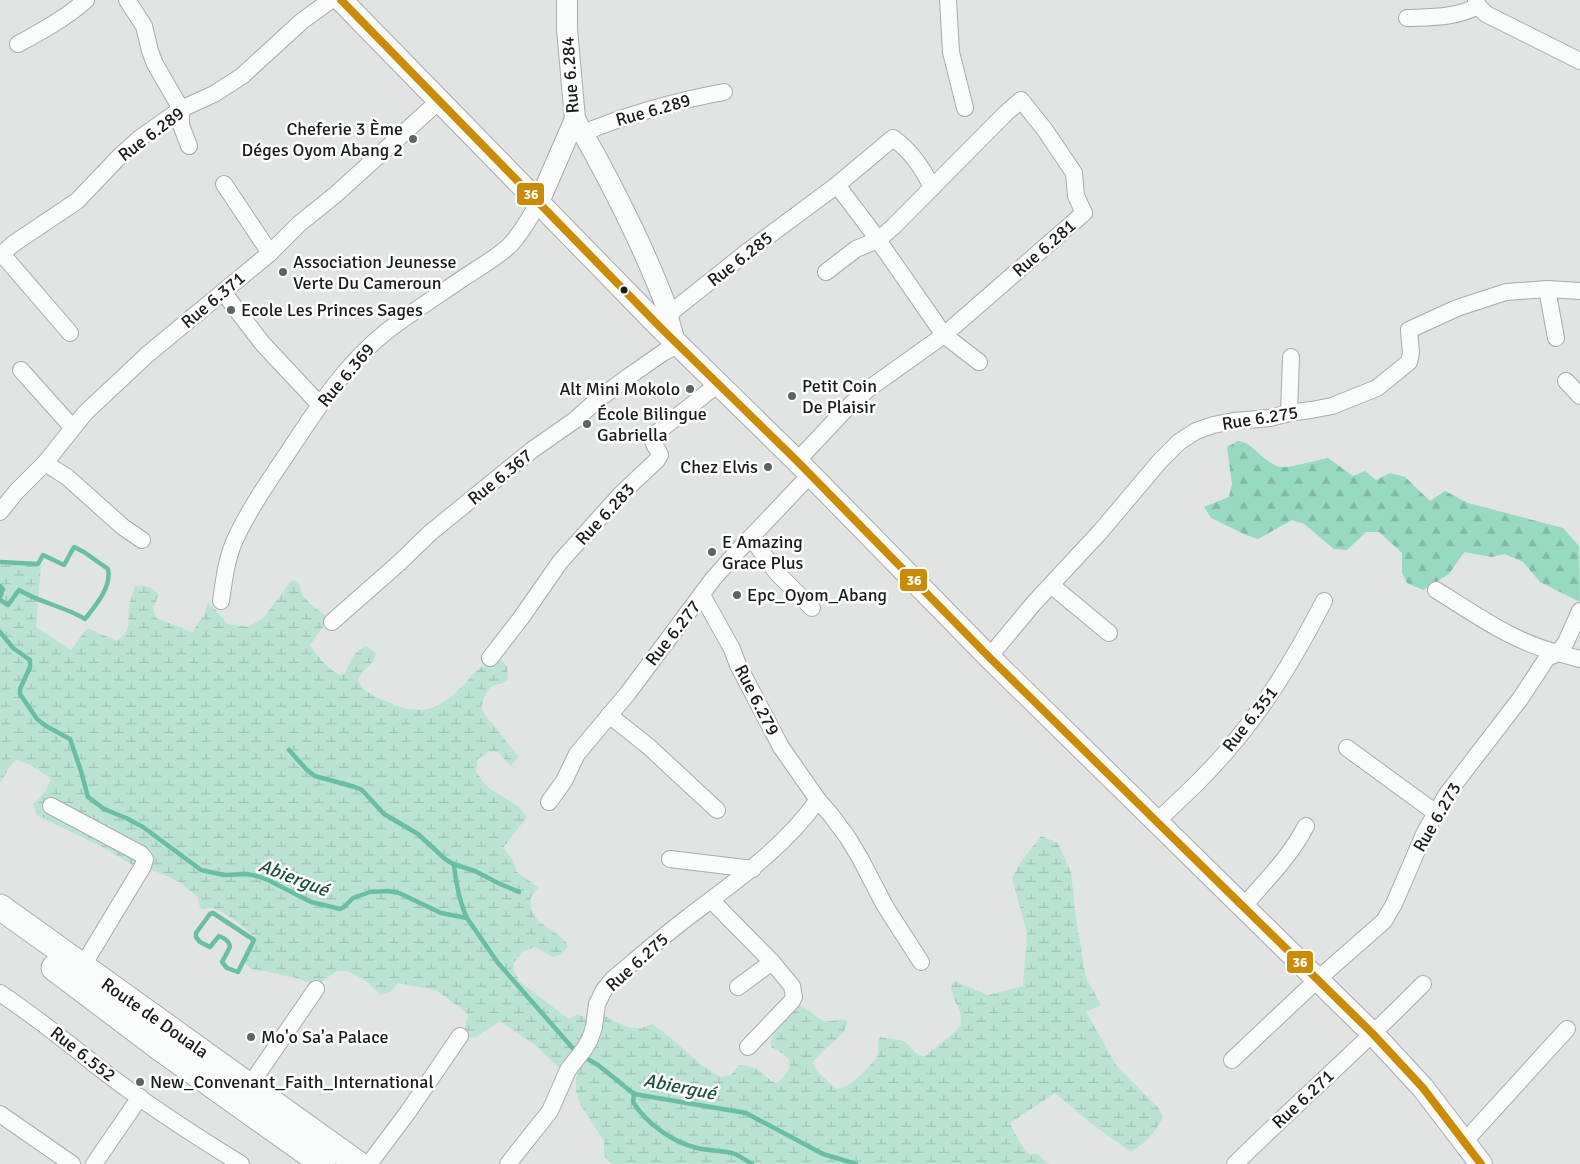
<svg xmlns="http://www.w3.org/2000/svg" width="1580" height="1164" viewBox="0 0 1580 1164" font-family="Signika,sans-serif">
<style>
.forest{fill:url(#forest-firs)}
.wetland{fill:url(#wetland-marsh)}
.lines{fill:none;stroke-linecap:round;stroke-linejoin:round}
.stream{stroke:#69bea3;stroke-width:4.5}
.minor-casing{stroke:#a8acaa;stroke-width:18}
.tertiary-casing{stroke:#a8acaa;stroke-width:22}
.secondary-casing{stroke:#a8acaa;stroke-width:24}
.primary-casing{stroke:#a8acaa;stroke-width:27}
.minor{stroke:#fafbfb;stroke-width:16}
.tertiary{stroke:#fafbfb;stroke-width:20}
.secondary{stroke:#fafbfb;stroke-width:22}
.primary{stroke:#fafbfb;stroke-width:25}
.bus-1-casing{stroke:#fff;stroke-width:11}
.bus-1{stroke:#cb8b06;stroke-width:8}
.poi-dot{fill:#606362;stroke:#fff;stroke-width:2}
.bus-dot{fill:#1b1d1c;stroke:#fff;stroke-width:2}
.labels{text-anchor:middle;stroke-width:5;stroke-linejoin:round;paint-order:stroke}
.street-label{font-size:18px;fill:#1b1d1c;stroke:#fff}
.poi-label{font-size:18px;fill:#1b1d1c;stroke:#fff;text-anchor:start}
.water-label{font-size:19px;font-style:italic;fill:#20503f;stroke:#fff}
.line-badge{stroke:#fff;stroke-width:2}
.badge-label{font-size:14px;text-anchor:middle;font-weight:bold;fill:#fff}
</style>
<defs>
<pattern id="forest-firs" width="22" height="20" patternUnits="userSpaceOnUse" patternTransform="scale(1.25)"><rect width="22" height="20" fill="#97d9c1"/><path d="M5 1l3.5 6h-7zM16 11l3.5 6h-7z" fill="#82baa5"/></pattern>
<pattern id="wetland-marsh" width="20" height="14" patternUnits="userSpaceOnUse" patternTransform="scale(1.25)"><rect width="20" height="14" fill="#bbe3d3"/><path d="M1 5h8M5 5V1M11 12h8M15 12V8" fill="none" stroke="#a0c2b5"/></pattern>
</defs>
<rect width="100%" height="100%" fill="#e0e5e3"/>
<path class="forest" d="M1238,441C1253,442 1264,464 1281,467C1290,468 1318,460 1328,458L1353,476L1365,471L1376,480L1390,473L1405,477L1430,501L1445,491L1468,503L1563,528L1579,546L1580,602L1540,582L1523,562L1505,554L1492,557L1464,552L1449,574L1423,590L1407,583L1402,573V553L1379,532H1366L1347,550L1334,549L1304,524L1292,520L1258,539L1246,535L1211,518L1204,507L1229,497L1232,484L1227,447Z"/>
<g class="wetland">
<path d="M0,564L41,566L36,627L71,650L87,628L117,641C132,628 127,628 129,610C129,603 133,593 135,586C146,584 151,587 159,594L153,608L156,618L192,632L205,613L208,602L228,624L248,627L263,618L292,580C303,582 299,591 305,598C310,605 320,611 327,617L323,627L310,645C318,656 327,669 340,675L345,673C350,661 354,651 366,646L376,653C374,665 362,669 358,680C362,691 374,696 385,701C425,719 441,709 470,678C479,668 488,660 502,660L507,667L508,679C502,685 500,683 493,686C486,688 484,701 481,707C486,718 492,722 498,731C505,740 511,748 519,757L511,766L498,752L489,751L478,759L476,771L483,782L490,789L518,806L527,817L503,848L513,860L517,872L539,888C532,894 529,898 531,907C535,928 561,930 568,946L562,954L553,957L535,947L522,952L513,964V969L520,982L569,1019L578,1014L588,1019L581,1040L562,1067L559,1068L536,1046L500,1021L474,1038L463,1036L468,1014L436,990L398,983L390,992L381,995L365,980L347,971H337L320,983L314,984L293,977L280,975L266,971H257L250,968L244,961L253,936C246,927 222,910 211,908C208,908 205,909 203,910L200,908L198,897L181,883L165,875L146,868L134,866L108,850L37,815L33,804L44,793L51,780C41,771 29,763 16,760L11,765L0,783Z"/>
<path d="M1041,836L1058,843L1071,872L1076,919L1086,978L1101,1005L1086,1012L1116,1065L1159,1109L1163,1117C1156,1132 1145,1143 1131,1152L1088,1121L1055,1093L1010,1123L1018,1140L1029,1154H1038L1049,1164H612L604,1156V1141L580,1104L576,1091V1078L598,1013C617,1021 632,1035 652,1024L672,1039L704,1067L721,1077L731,1075L739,1065C745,1066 751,1066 756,1069C764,1073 768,1081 777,1083C797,1064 793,1058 771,1047C769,1036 787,1005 800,1006C809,1008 815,1018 824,1021C832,1023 839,1017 847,1021C849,1036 819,1049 813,1064L817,1071L836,1089C853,1087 867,1068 878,1056V1041L880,1037C887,1038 899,1039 905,1042C913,1047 914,1056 925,1056L955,1032L961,1025C961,1021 961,1016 960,1012C957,1001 946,991 954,981L988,995L1023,986L1027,933L1012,878L1020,863Z"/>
</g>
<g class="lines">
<g class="stream">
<path d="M0,562L38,564L43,555L64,565L74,547L84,552L108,569C112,587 95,606 85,619C64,606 40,603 19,590L8,605L0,600"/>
<path d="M0,586L3,589L0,597"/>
<path d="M0,632L13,648L30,660V667L20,689V694L37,719L46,726L70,739L81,771L88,797L104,809L126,818L143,827L201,870L224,875L246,874L257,876L268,880L311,902L340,909L344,907L353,898L370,892L388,891L399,893L441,913L467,918L498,963L577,1053"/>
<path d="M289,750L306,769L315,776L355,787L362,790L384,814L418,834L445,859L453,864L475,871L498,883L519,892"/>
<path d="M454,865C456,883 459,901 467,918"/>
<path d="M213,913L254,940L238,972L227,968L222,962L230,947C230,941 224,938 219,936L210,947L200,942L196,937V933L210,914Z"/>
<path d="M584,1057L598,1065L634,1094L746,1113L823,1154L856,1164"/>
<path d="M634,1094L633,1102C646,1123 672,1142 697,1148C709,1151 724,1150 735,1154C741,1157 747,1161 752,1164"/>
</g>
<defs>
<g id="minor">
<path d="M127,0L144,26L150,51L155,64L181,109V125L189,146"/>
<path d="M948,0L951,52L965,108"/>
<path d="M1476,0L1478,6L1486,14L1580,61"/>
<path d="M1407,18C1431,17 1456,18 1478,6"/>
<path d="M18,44C42,31 66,18 86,0"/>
<path d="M583,133C629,114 675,101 724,92"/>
<path d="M224,184L270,253"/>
<path d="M837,185L893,138C911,151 923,168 932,188"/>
<path d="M2,254L70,333"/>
<path d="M0,256L13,244L77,201L120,156L140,138L181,109L214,94L242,76L302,21L331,0"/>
<path d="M1547,289L1556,338"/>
<path d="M223,292L262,343L320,405"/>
<path d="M21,370L72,427"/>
<path d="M1566,381L1580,396"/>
<path d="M1289,413L1291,357"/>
<path d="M797,461L845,410L867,390L944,335L1084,213L1076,196L1074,173L1045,130L1021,100L1006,113L893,227L878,240L856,249L826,272"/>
<path d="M45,463L67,477L123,527L142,540"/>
<path d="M0,512L16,492L45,463L85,413L148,354L270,253L299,224L335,195L439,101"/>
<path d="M751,537L777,573L812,608"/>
<path d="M1051,585L1109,633"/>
<path d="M1436,590C1475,614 1513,642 1558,653L1566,642L1580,611"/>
<path d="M702,595L732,649L738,665L781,747L818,800L831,815L848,838L860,858L885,906L921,962"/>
<path d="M221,601C224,581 226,561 234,542C248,511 268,482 287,454C316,410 345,364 387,331C412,312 437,296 462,279C478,268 495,259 509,246C522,233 530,217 539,202"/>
<path d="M332,622L399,563L430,533L532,450L575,420L596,401L628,377L664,352L678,345L669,314L747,252L837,185L871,230L944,335L979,362"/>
<path d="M989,657L1034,603L1100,532L1160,461L1179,442L1196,431L1213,425L1234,421L1270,418L1289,413L1311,410L1332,406L1377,388L1409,362L1411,353L1409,330L1457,308L1506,292L1547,289L1580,291"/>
<path d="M490,658L521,618L560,562L621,494L657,460L660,455C658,448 650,443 654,435L718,384"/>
<path d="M609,715L648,746L717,810"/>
<path d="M1347,748L1436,813"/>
<path d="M549,802L564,781L577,754L628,693L713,579L736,553L810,475"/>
<path d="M51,806L141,854L145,859L143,866L82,967"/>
<path d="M1156,822C1184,796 1212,770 1236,740C1272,697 1299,650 1324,601"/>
<path d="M670,859L753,869"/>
<path d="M711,900L772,962L792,986L794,997L792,1001L748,1047"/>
<path d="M1243,907C1265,881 1290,857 1306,826"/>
<path d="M738,987L772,962"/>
<path d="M0,993C34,1016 66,1041 98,1067C143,1102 192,1134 241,1164"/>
<path d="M1232,1060L1318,979L1384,921L1394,904L1425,832L1447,794L1520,699L1547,658L1558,653L1580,659"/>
<path d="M250,1085L316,989"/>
<path d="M0,1114L72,1164"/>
<path d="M1465,1141L1567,1029"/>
<path d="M94,1164L140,1097"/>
<path d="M369,1164L408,1112L460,1036"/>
<path d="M508,1164L550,1111L568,1070L585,1048L590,1039L594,1027L597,1004L604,990L613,979C638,958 662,937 687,918C734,882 783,849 818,800"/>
<path d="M1235,1164C1297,1103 1362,1046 1423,984"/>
</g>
<g id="tertiary">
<path d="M575,119C611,182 644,246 669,314"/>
<path d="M539,202L575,119L567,29V0"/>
</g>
<path id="secondary" d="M341,0L661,328L797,461L989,657L1373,1034L1423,1088L1481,1164"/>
<g id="primary">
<path d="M0,907L358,1164"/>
<path d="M54,968L160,1048L323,1164"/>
</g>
</defs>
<use href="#minor" class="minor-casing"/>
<use href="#tertiary" class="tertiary-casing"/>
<use href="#secondary" class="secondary-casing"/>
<use href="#primary" class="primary-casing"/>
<use href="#minor" class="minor"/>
<use href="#tertiary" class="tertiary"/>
<use href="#secondary" class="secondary"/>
<use href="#primary" class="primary"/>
<defs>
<path id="bus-1" d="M341,0L661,328L797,461L989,657L1373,1034L1423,1088L1481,1164"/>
</defs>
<use href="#bus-1" class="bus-1-casing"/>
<use href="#bus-1" class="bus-1"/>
</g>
<g class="poi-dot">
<circle cx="413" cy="139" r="5"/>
<circle cx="283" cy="272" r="5"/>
<circle cx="231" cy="310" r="5"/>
<circle cx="690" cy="389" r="5"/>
<circle cx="792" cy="396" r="5"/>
<circle cx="587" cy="424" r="5"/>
<circle cx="768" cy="467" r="5"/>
<circle cx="712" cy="552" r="5"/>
<circle cx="737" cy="595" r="5"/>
<circle cx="251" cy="1037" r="5"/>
<circle cx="140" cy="1082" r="5"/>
</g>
<circle class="bus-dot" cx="624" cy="290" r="4.5"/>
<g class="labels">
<g class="street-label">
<text transform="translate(570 75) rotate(-94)" y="6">Rue 6.284</text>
<text transform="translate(653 110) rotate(-16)" y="6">Rue 6.289</text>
<text transform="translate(151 134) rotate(-37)" y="6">Rue 6.289</text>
<text transform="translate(1044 248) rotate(-41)" y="6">Rue 6.281</text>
<text transform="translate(740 259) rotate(-38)" y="6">Rue 6.285</text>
<text transform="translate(213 300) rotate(-40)" y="6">Rue 6.371</text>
<text transform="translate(346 375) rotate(-50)" y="6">Rue 6.369</text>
<text transform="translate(1260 418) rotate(-9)" y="6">Rue 6.275</text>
<text transform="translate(500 477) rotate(-39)" y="6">Rue 6.367</text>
<text transform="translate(605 514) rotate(-47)" y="6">Rue 6.283</text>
<text transform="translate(673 633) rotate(-52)" y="6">Rue 6.277</text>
<text transform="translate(757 700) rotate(63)" y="6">Rue 6.279</text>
<text transform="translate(1250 719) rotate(-52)" y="6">Rue 6.351</text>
<text transform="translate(1437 817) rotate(-60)" y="6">Rue 6.273</text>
<text transform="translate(637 962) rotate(-42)" y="6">Rue 6.275</text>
<text transform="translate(155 1018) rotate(35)" y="6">Route de Douala</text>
<text transform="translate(83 1054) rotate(38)" y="6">Rue 6.552</text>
<text transform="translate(1303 1099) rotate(-43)" y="6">Rue 6.271</text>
</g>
<g class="poi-label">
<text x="403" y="135" text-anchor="end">Cheferie 3 Ème<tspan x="403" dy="21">Déges Oyom Abang 2</tspan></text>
<text x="293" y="268">Association Jeunesse<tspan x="293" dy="21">Verte Du Cameroun</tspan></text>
<text x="241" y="316">Ecole Les Princes Sages</text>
<text x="802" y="392">Petit Coin<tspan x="802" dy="21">De Plaisir</tspan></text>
<text x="680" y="395" text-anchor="end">Alt Mini Mokolo</text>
<text x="597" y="420">École Bilingue<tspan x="597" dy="21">Gabriella</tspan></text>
<text x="758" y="473" text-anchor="end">Chez Elvis</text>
<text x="722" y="548">E Amazing<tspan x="722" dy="21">Grace Plus</tspan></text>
<text x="747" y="601">Epc_Oyom_Abang</text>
<text x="261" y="1043">Mo'o Sa'a Palace</text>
<text x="150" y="1088">New_Convenant_Faith_International</text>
</g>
<g class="water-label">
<text transform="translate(294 877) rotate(21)" y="7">Abiergué</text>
<text transform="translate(680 1086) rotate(11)" y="7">Abiergué</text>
</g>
</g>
<g class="line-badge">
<rect x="516" y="182" width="29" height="24" rx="5" fill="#cb8b06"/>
<rect x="899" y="568" width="29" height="24" rx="5" fill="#cb8b06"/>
<rect x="1286" y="950" width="28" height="24" rx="5" fill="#cb8b06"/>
</g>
<g class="badge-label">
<text x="531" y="199">36</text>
<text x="914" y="585">36</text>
<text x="1300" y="967">36</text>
</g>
</svg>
